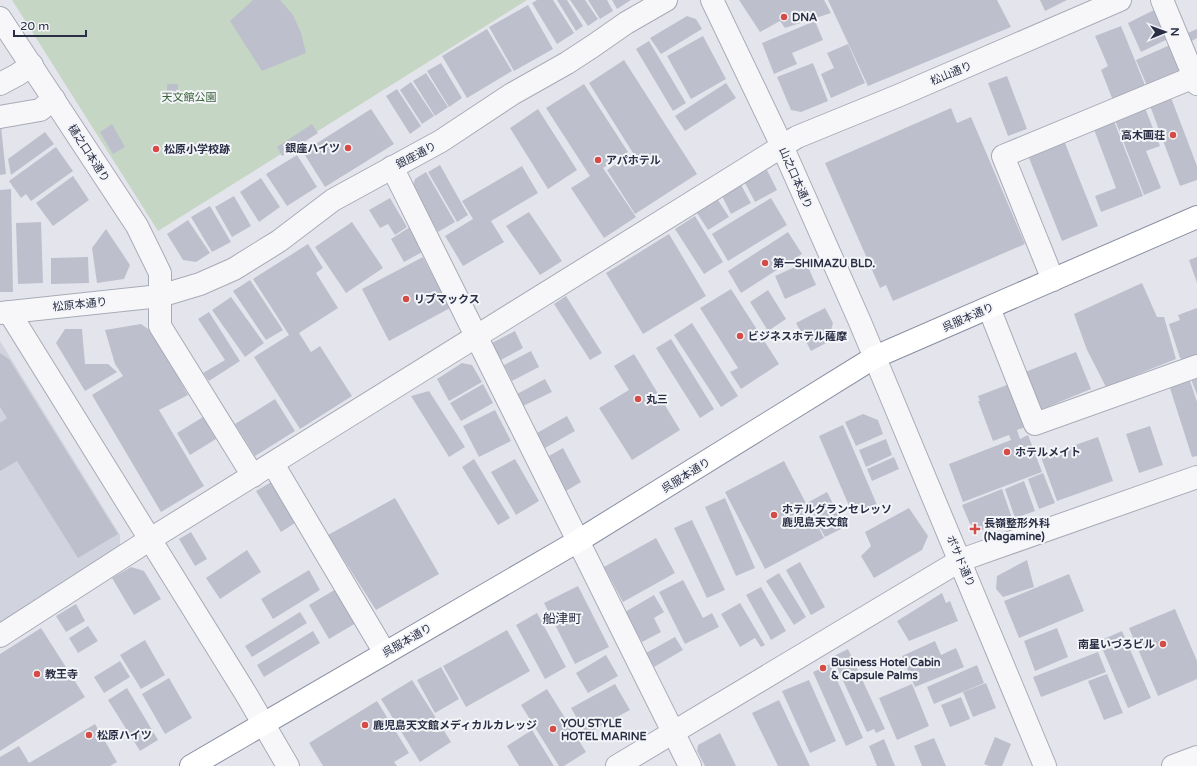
<svg xmlns="http://www.w3.org/2000/svg" width="1197" height="766" viewBox="0 0 1197 766" font-family="'Varela Round','Noto Sans JP',sans-serif">
<style>
.built{fill:#d1d4de}
.green{fill:#c5d6c4}
.building{fill:#bdc0cc}
.lines{fill:none;stroke-linecap:round;stroke-linejoin:round}
.minor-casing{stroke:#a8abb7;stroke-width:24}
.highway-casing{stroke:#8a8fa3;stroke-width:24}
.minor{stroke:#f7f7fa;stroke-width:22}
.highway{stroke:#fff;stroke-width:22}
.poi-dot{fill:#d54b45;stroke:#f4f5f9;stroke-width:1.5}
.labels{text-anchor:middle;stroke-width:4;stroke-linejoin:round;paint-order:stroke}
.poi-label{font-size:11px;font-weight:bold;fill:#2a2f45;stroke:#f4f5f9;text-anchor:start}
.street-label{font-size:11px;fill:#2a2f45;stroke:#f4f5f9}
.park-label{font-size:11px;fill:#376237;stroke:#f4f5f9}
.quarter-label{font-size:13px;fill:#1c2036;stroke:#f4f5f9}
</style>
<rect width="100%" height="100%" fill="#e4e5ec"/>
<path class="built" d="M0,341L120,535V545L0,625Z"/>
<path class="green" d="M12,0H527L158,231Z"/>
<g class="building">
<path d="M253,0H280L293,15L301,33L306,53L262,71L230,21Z"/>
<path d="M537,0H553L574,33L557,44L532,3Z"/>
<path d="M557,0H567L583,26L576,31Z"/>
<path d="M570,0H585L598,19L588,26Z"/>
<path d="M588,0H607L613,11L600,19Z"/>
<path d="M612,0H631L617,9Z"/>
<path d="M739,0H824L831,13L785,28L780,21L760,32Z"/>
<path d="M828,0H997L1011,27L868,86Z"/>
<path d="M1040,0H1067L1045,11Z"/>
<path d="M528,5L553,49L514,71L489,27Z"/>
<path d="M1156,9L1170,38L1141,52L1128,23Z"/>
<path d="M687,16L696,19L702,29L661,54L650,38Z"/>
<path d="M815,21L823,40L792,53L797,64L774,74L762,43Z"/>
<path d="M1121,26L1147,90L1114,103L1101,70L1108,66L1095,36Z"/>
<path d="M487,29L512,71L467,98L442,56Z"/>
<path d="M1197,29V38L1188,43L1183,35Z"/>
<path d="M703,36L726,79L691,99L667,56Z"/>
<path d="M649,41L686,103L673,111L636,49Z"/>
<path d="M848,44L865,83L831,98L821,74L834,68L827,53Z"/>
<path d="M1170,45L1182,73L1148,88L1136,60Z"/>
<path d="M624,60L697,174L635,214L607,170L633,153L589,83Z"/>
<path d="M441,63L462,98L449,107L427,71Z"/>
<path d="M813,63L828,101L801,112L791,110L777,77Z"/>
<path d="M426,73L448,107L435,116L413,81Z"/>
<path d="M1007,76L1027,129L1008,136L988,83Z"/>
<path d="M411,82L434,116L422,124L400,90Z"/>
<path d="M726,83L736,98L685,131L675,116Z"/>
<path d="M167,84H178V96L167,95Z"/>
<path d="M584,84L628,152L603,168L636,217L604,238L571,188L590,176L546,108Z"/>
<path d="M397,89L421,126L410,134L386,96Z"/>
<path d="M1170,95L1197,166V180L1180,186L1149,103Z"/>
<path d="M951,108L957,123L971,117L1025,244L893,301L886,285L880,288L825,163Z"/>
<path d="M1145,108L1160,146L1146,151L1161,188L1144,195L1115,120Z"/>
<path d="M371,109L394,144L325,187L303,152Z"/>
<path d="M538,109L577,170L548,189L510,128Z"/>
<path d="M1112,116L1143,196L1101,212L1095,196L1116,188L1092,124Z"/>
<path d="M112,124L125,147L113,154L100,132Z"/>
<path d="M312,124L318,133L282,156L277,147Z"/>
<path d="M0,126H1L6,174L0,175Z"/>
<path d="M45,132L54,144L11,175L8,159Z"/>
<path d="M1063,138L1098,226L1062,241L1027,153Z"/>
<path d="M56,147L73,171L31,201L26,194L21,198L9,181Z"/>
<path d="M297,155L317,187L287,206L266,174Z"/>
<path d="M440,165L468,215L457,222L428,172Z"/>
<path d="M522,166L538,193L491,221L504,242L463,266L445,236L473,219L462,201Z"/>
<path d="M767,170L777,190L755,202L745,183Z"/>
<path d="M426,172L455,222L438,232L412,188L415,179Z"/>
<path d="M73,176L89,200L53,226L36,203Z"/>
<path d="M261,178L280,207L259,222L240,192Z"/>
<path d="M741,185L751,203L731,214L722,196Z"/>
<path d="M11,189L13,292H0V190Z"/>
<path d="M234,196L251,226L232,237L215,207Z"/>
<path d="M390,198L407,227L395,235L388,224L380,228L369,210Z"/>
<path d="M771,198L787,225L728,261L712,234Z"/>
<path d="M718,200L729,217L708,230L697,213Z"/>
<path d="M210,206L231,242L212,252L191,217Z"/>
<path d="M529,212L562,261L540,275L506,226Z"/>
<path d="M695,216L723,262L704,274L675,229Z"/>
<path d="M188,220L210,253L196,262L183,260L167,234Z"/>
<path d="M41,222L43,283L18,284L16,223Z"/>
<path d="M352,222L383,268L346,293L315,247Z"/>
<path d="M410,227L424,251L404,262L391,239Z"/>
<path d="M106,229L130,265L124,279L97,283L92,248Z"/>
<path d="M788,232L802,254L741,293L728,271Z"/>
<path d="M669,234L706,296L643,334L606,273Z"/>
<path d="M308,244L323,268L316,273L338,308L299,333L311,352L320,346L352,396L300,429L254,357L289,335L253,279Z"/>
<path d="M88,257L89,283L51,284V258Z"/>
<path d="M423,257L450,308L389,341L362,289Z"/>
<path d="M1197,257V283L1189,260Z"/>
<path d="M806,262L816,285L785,299L775,276Z"/>
<path d="M250,280L283,330L266,340L233,291Z"/>
<path d="M1142,283L1157,317H1164L1176,359L1106,387L1087,350L1074,314Z"/>
<path d="M731,289L779,364L741,389L730,372L738,368L700,308Z"/>
<path d="M768,290L786,319L768,331L750,302Z"/>
<path d="M566,296L602,353L590,360L554,304Z"/>
<path d="M231,297L264,343L245,357L212,310Z"/>
<path d="M825,308L833,323L828,342L811,351L796,323Z"/>
<path d="M1197,308V356L1185,360L1180,358L1169,324L1180,320L1178,315Z"/>
<path d="M209,312L240,361L209,381L203,373L225,360L198,319Z"/>
<path d="M692,323L738,396L721,407L674,335Z"/>
<path d="M141,324L154,333L188,395L159,410L204,486L161,512L92,395L123,376L115,364L105,330Z"/>
<path d="M65,329H82L85,364H108L117,372L85,391L56,343Z"/>
<path d="M515,331L523,348L501,360L492,343Z"/>
<path d="M671,339L714,409L700,418L656,348Z"/>
<path d="M531,351L539,367L512,381L504,365Z"/>
<path d="M1076,352L1091,389L1040,410L1025,372Z"/>
<path d="M0,353L9,359L118,534L78,558L17,461L0,471V423L7,418L0,407Z"/>
<path d="M634,354L680,430L632,460L599,408L629,390L614,366Z"/>
<path d="M462,363L472,365L482,382L449,401L437,379Z"/>
<path d="M1197,377V395L1191,379Z"/>
<path d="M1189,378L1197,402V456L1192,457L1169,385Z"/>
<path d="M545,379L552,392L523,406L517,394Z"/>
<path d="M1012,383L1029,426L1017,430L1020,439L1028,435L1042,472L963,502L949,464L1011,440L1009,435L993,441L978,401H980L978,396Z"/>
<path d="M483,384L493,403L461,421L450,403Z"/>
<path d="M429,391L465,447L449,457L411,396Z"/>
<path d="M275,399L295,431L255,456L235,424Z"/>
<path d="M495,410L511,441L479,457L463,426Z"/>
<path d="M863,414L878,420L883,434L856,446L845,422Z"/>
<path d="M567,416L575,431L545,448L537,433Z"/>
<path d="M203,417L216,439L190,455L177,433Z"/>
<path d="M843,425L877,505L853,515L819,436Z"/>
<path d="M1150,426L1163,465L1139,473L1126,434Z"/>
<path d="M1098,437L1113,481L1057,501L1041,457Z"/>
<path d="M886,439L892,455L866,467L859,450Z"/>
<path d="M563,448L581,482L566,491L547,457Z"/>
<path d="M894,457L899,469L872,481L867,469Z"/>
<path d="M474,459L510,518L498,525L462,467Z"/>
<path d="M515,459L539,501L516,515L491,472Z"/>
<path d="M784,461L824,538L765,569L725,492Z"/>
<path d="M1043,473L1055,503L1039,509L1028,479Z"/>
<path d="M273,481L298,521L281,532L256,491Z"/>
<path d="M1024,481L1035,511L1015,518L1005,489Z"/>
<path d="M1002,489L1012,518L982,530L970,524L962,505Z"/>
<path d="M827,492L845,527L825,537L807,503Z"/>
<path d="M395,498L439,574L376,610L328,535Z"/>
<path d="M725,498L755,568L736,576L705,507Z"/>
<path d="M909,508L928,536L922,550L874,578L861,556L871,546L865,532Z"/>
<path d="M692,520L725,590L707,598L674,528Z"/>
<path d="M191,532L207,559L195,566L179,539Z"/>
<path d="M656,538L675,573L623,602L604,567Z"/>
<path d="M247,550L261,572L220,599L206,578Z"/>
<path d="M1027,560L1034,587L1003,597L996,589L997,576Z"/>
<path d="M800,562L825,607L811,615L786,570Z"/>
<path d="M131,567L144,571L161,599L134,615L112,578Z"/>
<path d="M309,570L320,590L273,619L261,599Z"/>
<path d="M779,573L806,617L794,625L766,581Z"/>
<path d="M1069,574L1084,611L1019,638L1004,601Z"/>
<path d="M683,580L703,618L712,613L719,627L685,644L659,592Z"/>
<path d="M578,586L609,647L575,664L544,603Z"/>
<path d="M761,587L786,631L771,640L746,595Z"/>
<path d="M336,589L356,623L329,639L309,605Z"/>
<path d="M942,593L946,603L950,601L958,621L909,641L897,621Z"/>
<path d="M654,595L664,612L654,618L661,632L642,642L625,612Z"/>
<path d="M740,603L765,645L761,647L755,638L740,647L721,614Z"/>
<path d="M76,604L85,621L66,632L56,616Z"/>
<path d="M1175,609L1197,661V679L1158,696L1129,628Z"/>
<path d="M300,612L307,623L252,657L245,646Z"/>
<path d="M537,613L566,667L545,679L516,625Z"/>
<path d="M88,626L98,641L78,653L69,638Z"/>
<path d="M41,628L85,697L0,751V654Z"/>
<path d="M1057,628L1068,657L1035,671L1024,641Z"/>
<path d="M507,630L530,671L466,707L443,666Z"/>
<path d="M313,631L320,643L264,677L257,665Z"/>
<path d="M1122,631L1151,698L1128,708L1099,641Z"/>
<path d="M675,637L683,650L654,667L646,653Z"/>
<path d="M145,640L165,675L141,689L120,655Z"/>
<path d="M935,641L941,655L956,648L964,667L915,687L902,656Z"/>
<path d="M848,649L885,729L876,733L874,729L867,732L832,657Z"/>
<path d="M1098,652L1106,672L1041,697L1033,677Z"/>
<path d="M606,655L618,676L588,693L576,673Z"/>
<path d="M120,661L130,677L104,693L94,677Z"/>
<path d="M830,664L863,738L846,746L813,672Z"/>
<path d="M977,665L984,683L934,704L927,687Z"/>
<path d="M441,667L459,699L435,713L417,680Z"/>
<path d="M1107,674L1123,713L1104,720L1088,681Z"/>
<path d="M169,678L192,718L165,734L142,694Z"/>
<path d="M412,680L451,742L420,762L381,699Z"/>
<path d="M809,680L836,741L810,753L782,691Z"/>
<path d="M986,683L996,708L973,717L963,692Z"/>
<path d="M615,684L630,710L586,734L571,708Z"/>
<path d="M912,684L929,726L897,740L879,698Z"/>
<path d="M127,688L158,740L140,751L108,700Z"/>
<path d="M547,689L586,752L564,766H559L521,705Z"/>
<path d="M961,697L970,719L950,727L941,705Z"/>
<path d="M779,700L810,766H778L752,713Z"/>
<path d="M377,701L409,753L394,762L397,766H323L309,743Z"/>
<path d="M95,724L117,762L110,766H0V757L19,746L29,763Z"/>
<path d="M532,730L554,766H519L507,746Z"/>
<path d="M720,733L736,766H705L697,751L698,745Z"/>
<path d="M995,737L1011,744L1002,766H989L984,764Z"/>
<path d="M934,738L946,766H922L914,746Z"/>
<path d="M884,739L895,766H877L869,746Z"/>
</g>
<g class="lines">
<defs>
<g id="minor">
<path d="M712,0L782,146L860,322L1045,766"/>
<path d="M1162,0L1197,84"/>
<path d="M0,18L137,226L160,273V326L253,476"/>
<path d="M0,84L17,75L32,65"/>
<path d="M0,117L40,110L54,99"/>
<path d="M392,167L690,766"/>
<path d="M1053,280L1003,156L1194,77"/>
<path d="M989,308L1035,424L1197,366"/>
<path d="M9,312L246,694L288,766"/>
<path d="M0,313L160,296L200,284L234,269L279,241L333,200L441,141L512,94L567,63L593,46L626,23L666,0"/>
<path d="M273,464L385,653"/>
<path d="M0,636L149,540L797,137L900,95L1120,0"/>
<path d="M617,766L961,560L1197,477"/>
<path d="M1173,766L1197,757"/>
</g>
<path id="highway" d="M191,766L578,541L875,357L1197,217"/>
</defs>
<use href="#minor" class="minor-casing"/>
<use href="#highway" class="highway-casing"/>
<use href="#minor" class="minor"/>
<use href="#highway" class="highway"/>
</g>
<g class="poi-dot">
<circle cx="784" cy="17" r="4"/>
<circle cx="1173" cy="135" r="4"/>
<circle cx="348" cy="148" r="4"/>
<circle cx="156" cy="149" r="4"/>
<circle cx="598" cy="160" r="4"/>
<circle cx="765" cy="263" r="4"/>
<circle cx="406" cy="299" r="4"/>
<circle cx="740" cy="336" r="4"/>
<circle cx="638" cy="399" r="4"/>
<circle cx="1007" cy="452" r="4"/>
<circle cx="774" cy="515" r="4"/>
<path d="M973 523h4v4h4v4h-4v4h-4v-4h-4v-4h4z"/>
<circle cx="1163" cy="644" r="4"/>
<circle cx="823" cy="668" r="4"/>
<circle cx="37" cy="674" r="4"/>
<circle cx="365" cy="725" r="4"/>
<circle cx="553" cy="729" r="4"/>
<circle cx="89" cy="735" r="4"/>
</g>
<g class="labels">
<g class="poi-label">
<text x="792" y="21">DNA</text>
<text x="1165" y="139" text-anchor="end">高木画荘</text>
<text x="340" y="152" text-anchor="end">銀座ハイツ</text>
<text x="164" y="153">松原小学校跡</text>
<text x="606" y="164">アパホテル</text>
<text x="773" y="267">第一SHIMAZU BLD.</text>
<text x="414" y="303">リブマックス</text>
<text x="748" y="340">ビジネスホテル薩摩</text>
<text x="646" y="403">丸三</text>
<text x="1015" y="456">ホテルメイト</text>
<text x="782" y="513">ホテルグランセレッソ<tspan x="782" dy="13">鹿児島天文館</tspan></text>
<text x="984" y="527">長嶺整形外科<tspan x="984" dy="13">(Nagamine)</tspan></text>
<text x="1155" y="648" text-anchor="end">南星いづろビル</text>
<text x="831" y="666">Business Hotel Cabin<tspan x="831" dy="13">&amp; Capsule Palms</tspan></text>
<text x="45" y="678">教王寺</text>
<text x="561" y="727">YOU STYLE<tspan x="561" dy="13">HOTEL MARINE</tspan></text>
<text x="373" y="729">鹿児島天文館メディカルカレッジ</text>
<text x="97" y="739">松原ハイツ</text>
</g>
<g class="street-label">
<text transform="translate(951 73) rotate(-23)" y="4">松山通り</text>
<text transform="translate(89 153) rotate(57)" y="4">樋之口本通り</text>
<text transform="translate(416 155) rotate(-28)" y="4">銀座通り</text>
<text transform="translate(796 178) rotate(66)" y="4">山之口本通り</text>
<text transform="translate(80 304) rotate(-6)" y="4">松原本通り</text>
<text transform="translate(968 317) rotate(-24)" y="4">呉服本通り</text>
<text transform="translate(686 475) rotate(-32)" y="4">呉服本通り</text>
<text transform="translate(961 561) rotate(67)" y="4">ボサド通り</text>
<text transform="translate(407 640) rotate(-30)" y="4">呉服本通り</text>
</g>
<g class="park-label">
<text x="189" y="101">天文館公園</text>
</g>
<g class="quarter-label">
<text x="562" y="623">船津町</text>
</g>
</g>
<g transform="translate(1165 32) rotate(89)" stroke="#f4f5f9" stroke-width="3" paint-order="stroke">
<path d="M0-3L7 15L0 10L-7 15Z" fill="#2a2f45"/>
<text y="-6" font-size="11" font-weight="bold" text-anchor="middle" fill="#2a2f45">N</text>
</g>
<path d="M14 30v6h72v-6" fill="none" stroke="#2a2f45" stroke-width="2"/>
<text x="20" y="30" font-size="12" fill="#2a2f45" stroke="#f4f5f9" stroke-width="3" paint-order="stroke">20 m</text>
</svg>
